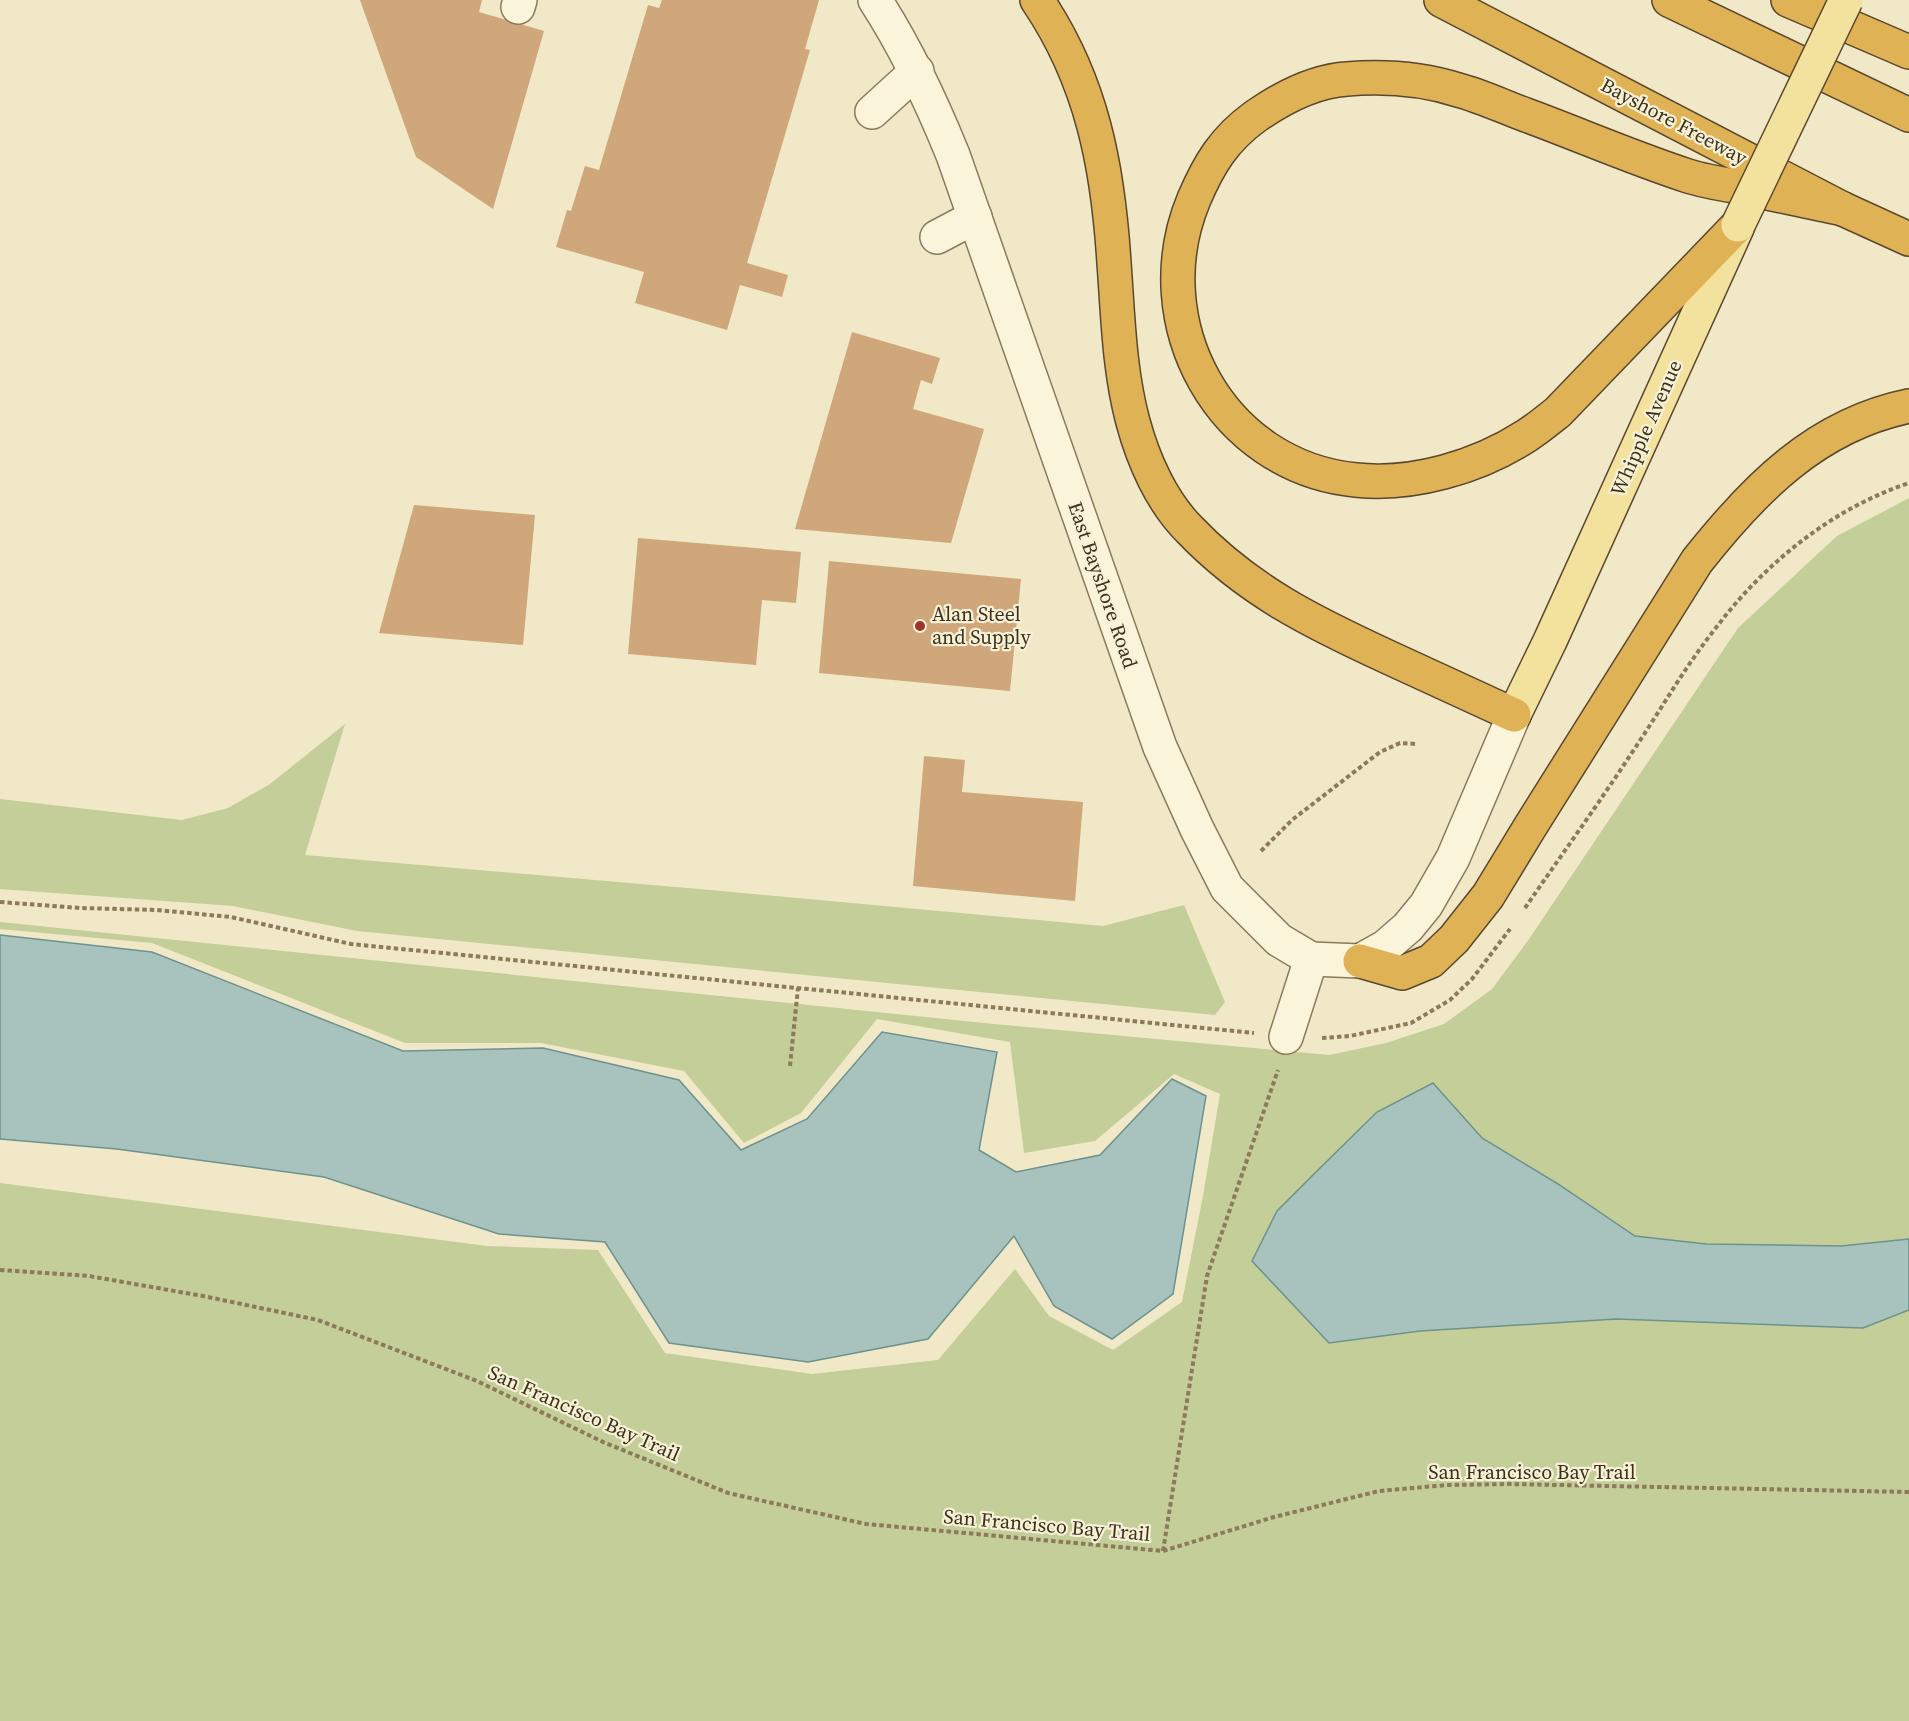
<svg xmlns="http://www.w3.org/2000/svg" width="1909" height="1721" viewBox="0 0 1909 1721" font-family="'Source Serif 4',serif">
<style>
.green{fill:#c3ce99}
.water{fill:#a8c3be;stroke:#6e928d;stroke-width:1.5}
.building{fill:#cfa77b}
.lines{fill:none;stroke-linecap:round;stroke-linejoin:round}
.minor-casing{stroke:#8c7a5b;stroke-width:36}
.major-casing{stroke:#5a472f;stroke-width:36}
.highway-casing{stroke:#5a472f;stroke-width:36}
.path{stroke:#8c7a5b;stroke-width:4;stroke-dasharray:4.5 3;stroke-linecap:butt}
.minor{stroke:#faf4da;stroke-width:33}
.major{stroke:#f3e19e;stroke-width:33}
.highway{stroke:#e0b256;stroke-width:33}
.major-bridge-casing{stroke:#5a472f;stroke-width:36;stroke-linecap:butt}
.major-bridge{stroke:#f3e19e;stroke-width:33}
.poi-dot{fill:#9d3429;stroke:#f7f1d6;stroke-width:2}
.labels{text-anchor:middle;stroke-width:4.5;stroke-linejoin:round;paint-order:stroke}
.street-label{font-size:20px;fill:#3c301f;stroke:#f7f1d6}
.poi-label{font-size:20px;fill:#3c301f;stroke:#f7f1d6;text-anchor:start}
</style>
<rect width="100%" height="100%" fill="#f0e8c6"/>
<g class="green">
<path d="M1909,498V1721H0V1183L487,1246L598,1250L665,1353L812,1374L938,1360L1015,1269L1049,1316L1113,1350L1182,1302L1203,1196L1220,1094L1174,1074L1095,1141L1024,1153L1010,1042L877,1019L801,1113L744,1143L684,1071L541,1043H405L152,943L0,929V922L984,1023L1329,1055L1386,1043L1444,1024L1492,989L1527,942L1738,628L1837,536Z"/>
<path d="M345,724L305,855L699,889L1103,926L1184,905L1225,1002L1215,1015L357,931L233,906L0,889V799L182,820L228,808L270,784Z"/>
</g>
<g class="water">
<path d="M0,935L152,952L403,1051L543,1048L679,1080L741,1150L807,1119L882,1032L997,1052L979,1150L1016,1172L1100,1155L1172,1079L1206,1096L1173,1294L1112,1339L1054,1306L1014,1236L928,1339L808,1362L669,1343L605,1242L499,1234L324,1177L117,1149L0,1139Z"/>
<path d="M1433,1083L1482,1138L1558,1184L1635,1236L1706,1244L1841,1246L1909,1239V1310L1863,1328L1616,1319L1420,1331L1329,1343L1252,1261L1277,1211L1319,1169L1377,1112Z"/>
</g>
<g class="building">
<path d="M360,0H482L479,12L544,31L493,209L416,157Z"/>
<path d="M662,0H819L805,49L810,50L747,263L788,275L782,297L740,285L727,330L635,303L644,272L556,247L567,210L571,211L585,166L599,170L648,5L659,8Z"/>
<path d="M852,332L940,358L932,384L921,380L913,409L984,429L951,543L795,529Z"/>
<path d="M414,505L535,515L523,645L379,633Z"/>
<path d="M638,538L801,552L796,603L762,600L756,665L628,654Z"/>
<path d="M829,561L1021,579L1010,691L819,673Z"/>
<path d="M924,756L965,760L962,792L1083,802L1075,901L913,886Z"/>
</g>
<g class="lines">
<defs>
<g id="minor">
<path d="M875,0C907,49 931,101 953,155L1160,747L1197,829L1227,888L1279,940L1311,959L1360,961L1385,947L1408,927L1426,905L1453,858L1514,715"/>
<path d="M518,7L520,0"/>
<path d="M872,112L917,71"/>
<path d="M937,237L975,217"/>
<path d="M1286,1037L1311,959"/>
</g>
<path id="major" d="M1514,715L1550,641L1737,228"/>
<g id="highway">
<path d="M1037,0C1092,81 1108,167 1114,263C1118,316 1119,370 1133,422C1143,459 1161,501 1189,529C1248,591 1314,623 1390,658C1431,677 1472,696 1514,715"/>
<path d="M1441,0L1843,209L1909,239"/>
<path d="M1669,0L1909,115"/>
<path d="M1788,0L1909,52"/>
<path d="M1738,225L1558,412C1548,420 1537,429 1526,436C1478,467 1413,486 1356,480C1221,467 1142,323 1194,199C1209,164 1224,139 1256,116C1282,98 1314,81 1347,79C1384,76 1423,79 1458,90C1481,96 1504,107 1526,115C1580,135 1633,158 1688,176C1704,181 1722,184 1739,187C1774,194 1808,202 1843,209"/>
<path d="M1360,961L1402,973L1431,961L1454,939L1488,896L1530,827L1697,561C1754,489 1816,425 1909,406"/>
</g>
</defs>
<use href="#minor" class="minor-casing"/>
<use href="#major" class="major-casing"/>
<use href="#highway" class="highway-casing"/>
<g class="path">
<path d="M1261,851L1292,820L1380,752L1400,743L1417,744"/>
<path d="M0,902L80,908L157,910L231,917L351,944L1254,1033"/>
<path d="M1525,908C1560,857 1597,806 1631,754C1659,713 1684,668 1715,629C1764,564 1831,509 1909,483"/>
<path d="M1322,1038L1350,1036L1411,1023L1450,1000L1472,979L1510,929"/>
<path d="M790,1066L798,988"/>
<path d="M0,1270L89,1276L203,1296L318,1320L477,1381L603,1442L728,1493L866,1524L1163,1551L1274,1517L1379,1491L1447,1485L1508,1484L1909,1492"/>
<path d="M1163,1551L1207,1276L1278,1070"/>
</g>
<use href="#minor" class="minor"/>
<use href="#major" class="major"/>
<use href="#highway" class="highway"/>
<defs>
<path id="major-bridge" d="M1738,225L1846,0"/>
</defs>
<use href="#major-bridge" class="major-bridge-casing"/>
<use href="#major-bridge" class="major-bridge"/>
</g>
<circle class="poi-dot" cx="920" cy="626" r="6"/>
<g class="labels">
<g class="street-label">
<text transform="translate(1674 121) rotate(28)" y="7">Bayshore Freeway</text>
<text transform="translate(1646 428) rotate(-66)" y="7">Whipple Avenue</text>
<text transform="translate(1103 585) rotate(71)" y="7">East Bayshore Road</text>
<text transform="translate(584 1413) rotate(24)" y="7">San Francisco Bay Trail</text>
<text x="1532" y="1479">San Francisco Bay Trail</text>
<text transform="translate(1047 1525) rotate(5)" y="7">San Francisco Bay Trail</text>
</g>
<g class="poi-label">
<text x="932" y="621">Alan Steel<tspan x="932" dy="23">and Supply</tspan></text>
</g>
</g>
</svg>
